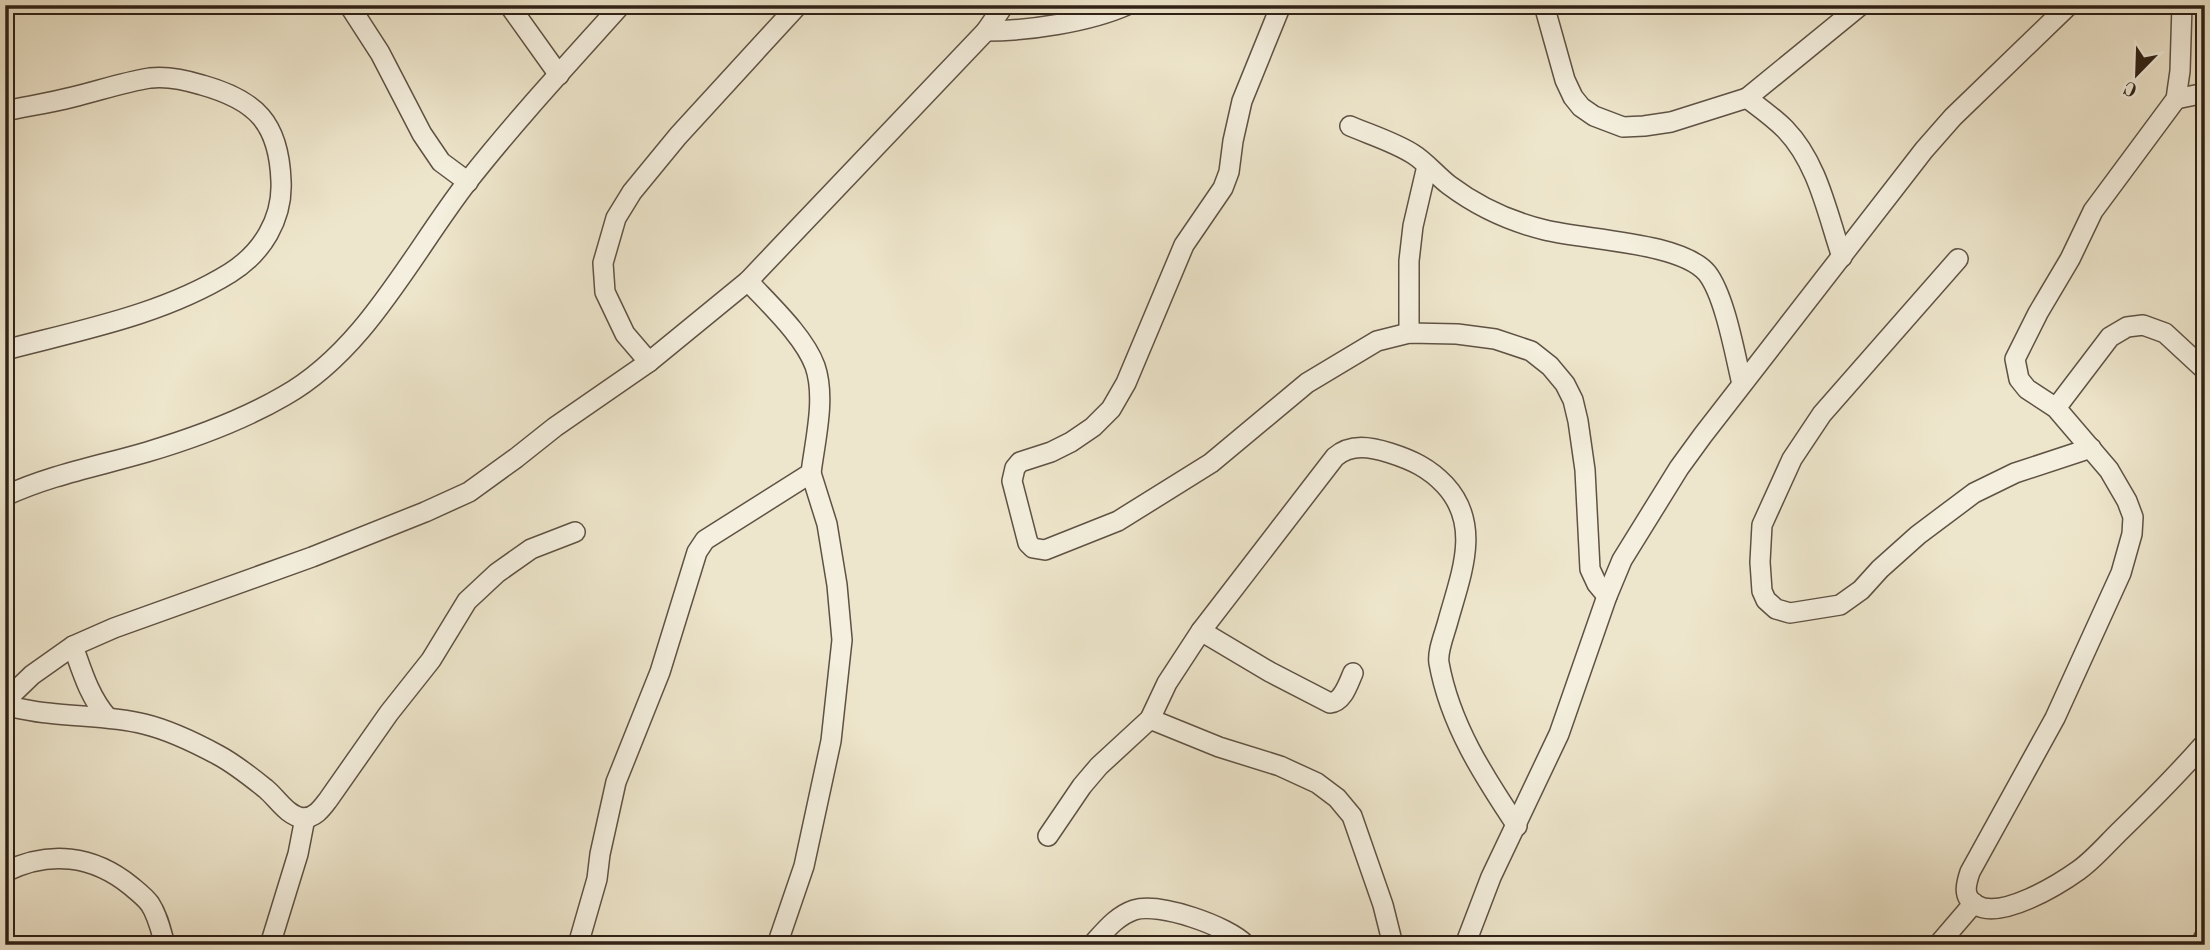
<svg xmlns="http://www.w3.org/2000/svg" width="2210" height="950" viewBox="0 0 2210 950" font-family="'Old Standard TT',serif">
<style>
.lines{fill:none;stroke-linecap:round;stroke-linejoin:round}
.minor-casing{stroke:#5f5244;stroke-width:22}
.minor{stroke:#f4efde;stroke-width:19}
</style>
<rect width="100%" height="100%" fill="#eee6cc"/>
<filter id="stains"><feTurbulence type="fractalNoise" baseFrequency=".00286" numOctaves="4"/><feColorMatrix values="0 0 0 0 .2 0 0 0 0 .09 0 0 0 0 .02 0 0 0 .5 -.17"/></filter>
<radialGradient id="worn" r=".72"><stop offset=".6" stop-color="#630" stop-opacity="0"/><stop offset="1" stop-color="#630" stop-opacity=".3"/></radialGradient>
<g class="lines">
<defs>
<g id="minor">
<path d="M349,5L380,53L422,134L441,162L468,182"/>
<path d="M509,5L559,75"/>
<path d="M1281,5L1242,101L1233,141L1229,172L1223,188L1184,245L1126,383L1111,409L1093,427L1071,442L1051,452L1020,462L1015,468L1012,481L1028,543L1033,548L1045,550L1118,521L1211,463L1307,383L1377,341L1409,333L1457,334L1495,339L1531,351L1550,366L1565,384L1573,400L1578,421L1585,470L1590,569L1597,584L1607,596"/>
<path d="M1544,5L1565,80L1573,97L1581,107L1594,116L1623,127L1644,126L1671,122L1747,98L1861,5"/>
<path d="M2182,5L2180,71L2176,99L2093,211L2070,259L2038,313L2015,359L2019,379L2027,389L2056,408L2109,470L2127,501L2133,517L2132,534L2121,573L2055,718L1970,872C1966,884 1962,897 1976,905C2001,920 2058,885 2079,870C2093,860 2106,845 2118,833C2148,804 2177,775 2205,743"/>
<path d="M5,6L6,5"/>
<path d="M986,31C1028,31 1089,22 1127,5"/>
<path d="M1747,98C1760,108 1773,117 1785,129C1818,163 1827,213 1842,257"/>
<path d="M2176,99L2205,93"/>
<path d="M5,111C28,106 50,103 73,97C98,91 124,82 150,78C166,76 186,80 202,85C256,100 279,123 281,181C283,219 262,253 230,273C162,315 81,330 5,350"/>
<path d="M1350,126C1371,135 1394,142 1413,154C1426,162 1437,176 1449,185C1477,206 1512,222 1545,230C1585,240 1681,242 1707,273C1725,296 1735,355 1742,384"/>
<path d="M1958,259L1822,414L1792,459L1762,525L1760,562L1762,591L1766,600L1776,609L1790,613L1840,605L1861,590L1880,569L1918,535L1974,493L2015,473L2091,448"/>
<path d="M1409,333V261L1413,226L1427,166"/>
<path d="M649,362L625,334L605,292L603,263L616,218L632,192L678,136L798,5"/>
<path d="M2056,408L2110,337L2127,327L2143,325L2165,333L2205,370"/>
<path d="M5,496C50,475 99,466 147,452C194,438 241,421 284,396C366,350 412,253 468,181C516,120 569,63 621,5"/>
<path d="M1201,631L1270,672L1330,703C1343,702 1348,684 1353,673"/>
<path d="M73,646C82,671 89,696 107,717"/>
<path d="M5,701L32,675L73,646L114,628L312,557L425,512L469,492L516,458L555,427L649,362L748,281L986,31L1004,5"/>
<path d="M5,706C19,708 33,712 48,713C80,717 112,716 144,724C169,730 194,742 218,755C235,764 251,777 266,789C277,798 287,816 303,818C315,818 322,808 328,800L389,713L431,660L467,601L497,573L531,549L575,532"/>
<path d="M1150,719L1219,747L1280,766L1317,783L1337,798L1352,816L1383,905L1393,945"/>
<path d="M1048,836L1082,786L1099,766L1150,719L1167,683L1201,631L1335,457C1351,443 1371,447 1390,453C1412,460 1429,468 1445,485C1482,525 1461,574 1448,621C1445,633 1437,651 1439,663C1450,724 1483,775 1517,826"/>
<path d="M5,872C49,850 93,855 131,886C137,891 145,897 150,904C158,916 161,931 165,945"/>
<path d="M270,945L298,854L305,818"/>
<path d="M578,945L597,879L600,854L616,782L660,672L697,552L705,540L811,473C815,440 826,398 815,366C804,336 769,304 748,281"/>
<path d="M777,945L804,866L831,741L842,640L837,585L827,524L811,473"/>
<path d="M1092,945C1104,932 1116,916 1134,910C1159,902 1228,926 1246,945"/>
<path d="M1465,945L1491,877L1559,734L1607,596L1622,560L1679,468L1703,435L1924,150L1953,117L2069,5"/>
<path d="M1938,945L1974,903"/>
<path d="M2200,945L2205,936"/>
</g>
</defs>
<use href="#minor" class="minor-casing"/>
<use href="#minor" class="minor"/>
</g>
<rect width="2210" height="950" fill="none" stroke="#eee6cc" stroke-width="28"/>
<rect x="7" y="7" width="2196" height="936" fill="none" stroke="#2f2117" stroke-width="3.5"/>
<rect x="14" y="14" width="2182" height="922" fill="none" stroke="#2f2117" stroke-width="2"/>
<g transform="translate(2137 74) rotate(203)" stroke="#f4efde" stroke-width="5" paint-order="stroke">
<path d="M0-5L12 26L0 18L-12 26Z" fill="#2f2117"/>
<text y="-10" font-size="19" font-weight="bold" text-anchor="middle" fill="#2f2117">С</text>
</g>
<rect width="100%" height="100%" filter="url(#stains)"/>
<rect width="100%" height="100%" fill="url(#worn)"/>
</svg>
